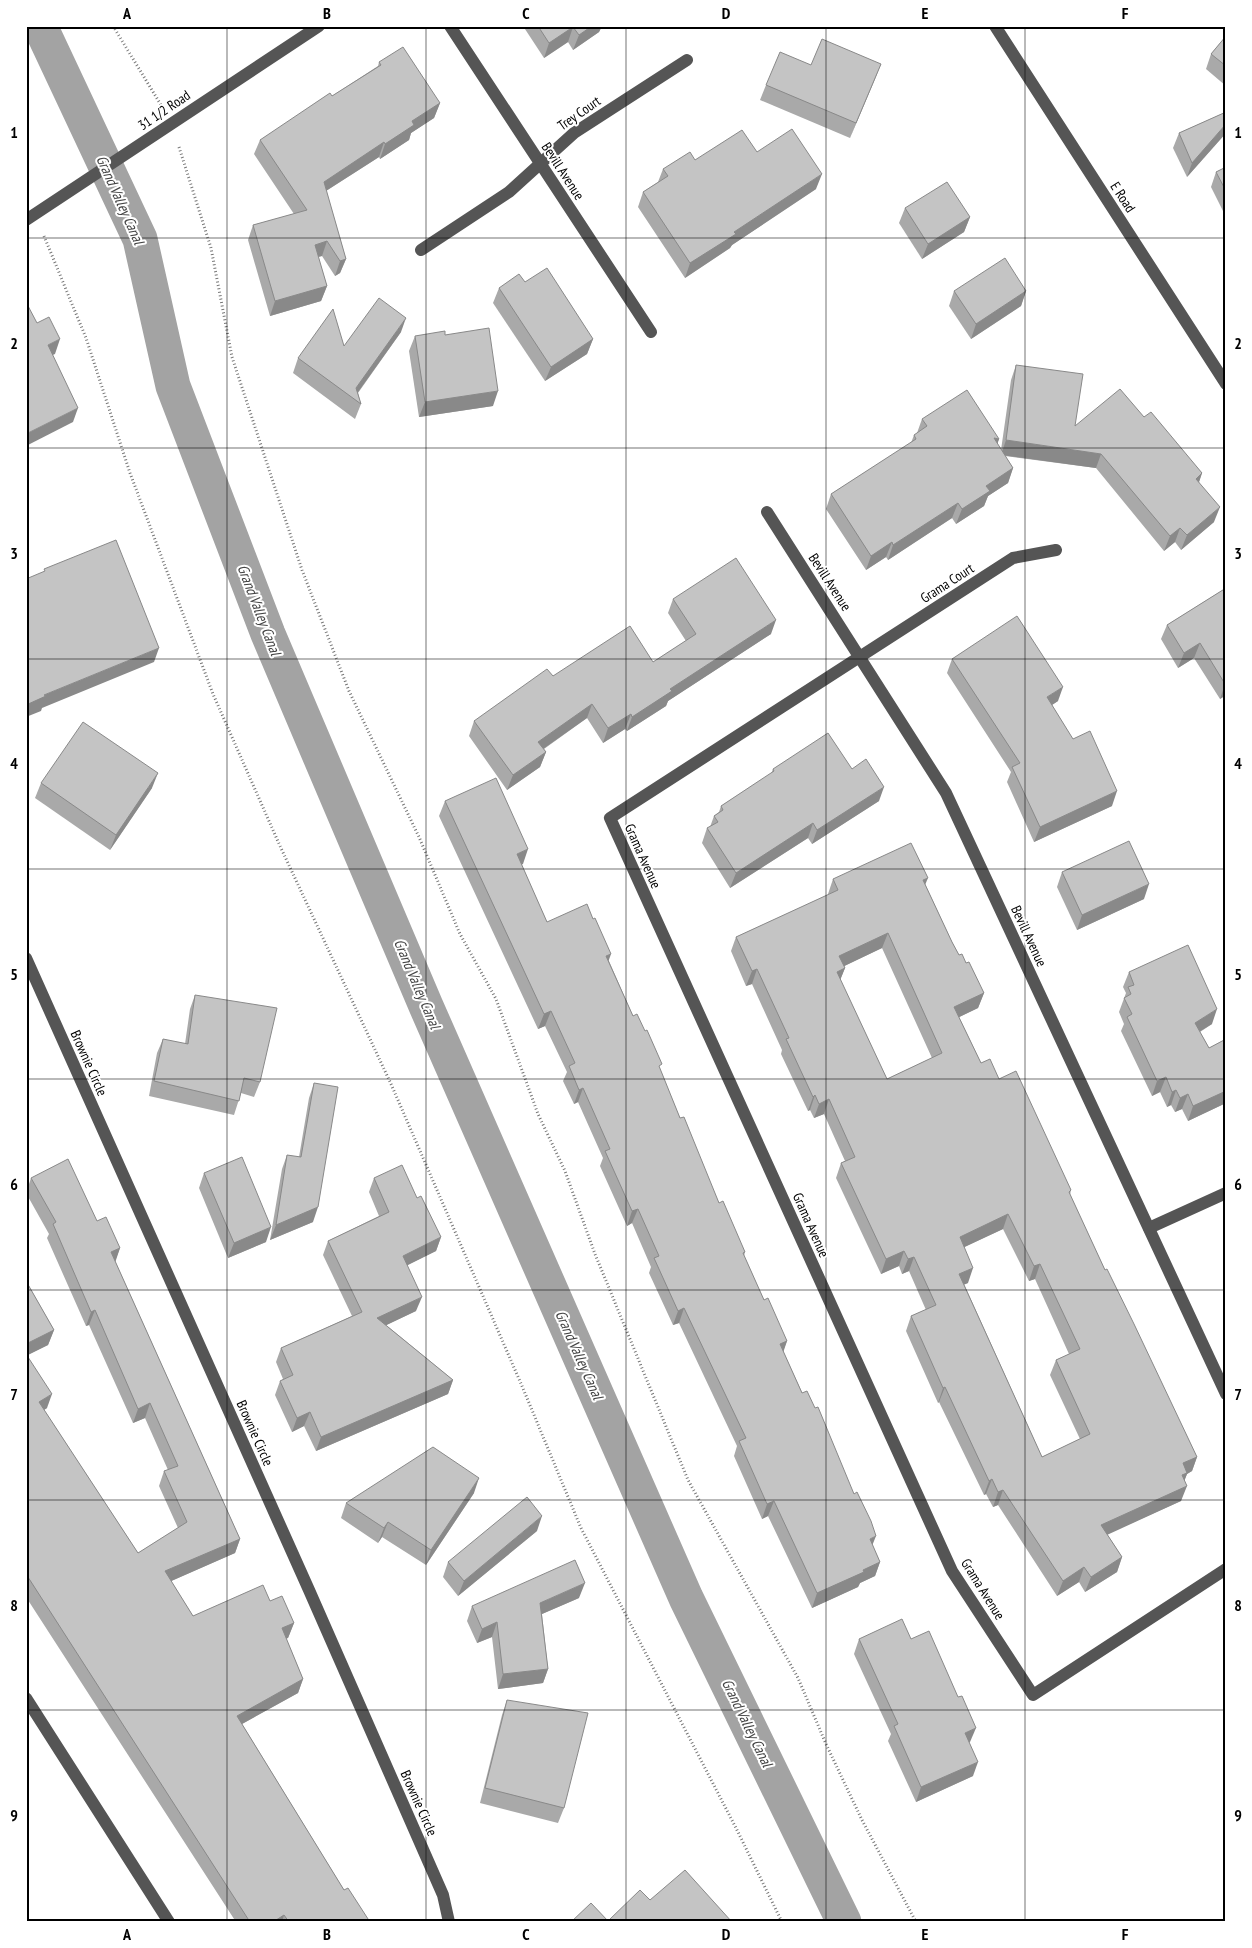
<svg xmlns="http://www.w3.org/2000/svg" width="1252" height="1948" viewBox="0 0 1252 1948" font-family="'PT Sans Narrow',sans-serif">
<style>
.lines{fill:none;stroke-linecap:round;stroke-linejoin:round}
.canal{stroke:#a3a3a3;stroke-width:35}
.path{stroke:#777;stroke-width:3;stroke-dasharray:1 2.5;stroke-linecap:butt}
.minor{stroke:#555;stroke-width:12}
.wall{fill:#a9a9a9;fill-rule:evenodd}
.shaded-wall{fill:#898989}
.building{fill:#c4c4c4;stroke:#898989;fill-rule:evenodd}
.grid{fill:none;stroke:#000;stroke-width:1;stroke-opacity:0.55}
.labels{text-anchor:middle;stroke-width:4;stroke-linejoin:round;paint-order:stroke}
.street-label{font-size:14px;fill:#000;stroke:#fff}
.water-label{font-size:15px;font-style:italic;fill:#444;stroke:#fff}
.neatline{fill:none;stroke:#000;stroke-width:2}
.grid-label{font-size:16px;text-anchor:middle;font-weight:bold;fill:#000}
</style>
<rect width="100%" height="100%" fill="#fff"/>
<g class="lines">
<path class="canal" d="M40,26L140,239L173,386L268,634L426,1006L686,1598L844,1922"/>
<g class="path">
<path d="M113,26L161,105"/>
<path d="M179,147L211,248L232,357L302,570L349,691L419,837L460,934L496,999L538,1114L565,1171L595,1254L688,1480L798,1678L826,1744L862,1820L916,1922"/>
<path d="M44,236L86,338L130,473L213,694L280,846L391,1084L522,1386L581,1528L736,1828L782,1922"/>
</g>
<g class="minor">
<path d="M450,26L651,332"/>
<path d="M995,26L1226,384"/>
<path d="M26,220L319,26"/>
<path d="M421,250L509,192L574,133L687,60"/>
<path d="M767,512L946,793L1226,1394"/>
<path d="M1056,550L1013,558L610,818L952,1571L1033,1695L1226,1569"/>
<path d="M26,958L309,1590L443,1895L449,1922"/>
<path d="M1149,1228L1226,1193"/>
<path d="M26,1698L169,1922"/>
</g>
</g>
<g class="wall">
<path d="M523,26H602L599,32L573,50L568,42L544,58Z"/>
<path d="M1226,36V86L1206,69L1211,54Z"/>
<path d="M379,62L440,103L434,118L411,133L409,140L380,159L379,157L326,191L346,259L340,273L335,276L322,256L318,257L327,286L321,301L270,316L248,240L253,225L294,214L254,154L260,140L332,96L378,66Z"/>
<path d="M881,64L850,138L760,100L766,85L811,65Z"/>
<path d="M1226,112V133L1187,177L1173,148L1179,133Z"/>
<path d="M757,152L816,189L732,245L730,248L685,278L638,207L643,192L658,182L663,169L695,160Z"/>
<path d="M1226,167V217L1211,187L1216,172Z"/>
<path d="M905,208L970,217L964,232L922,259L899,223Z"/>
<path d="M525,282L593,339L587,354L545,381L493,303L499,288Z"/>
<path d="M954,291H1026L1021,306L971,339L949,306Z"/>
<path d="M401,332L358,393L361,404L355,419L293,373L298,358L344,346Z"/>
<path d="M445,335L493,406L419,417L409,351L415,336Z"/>
<path d="M1016,365L1075,426L1144,417L1202,473L1199,482L1214,522L1181,550L1175,542L1164,551L1096,468L1005,456L1013,468L1008,483L988,496L984,506L956,524L952,518L888,560L886,557L866,570L826,509L831,494L911,443L914,435L917,433L922,419L999,439L997,444L1001,450L1011,380Z"/>
<path d="M1226,588V695L1220,699L1194,658L1178,668L1161,639L1167,625Z"/>
<path d="M673,599L771,634L668,701L666,706L627,731L625,729L603,743L587,718L544,749L546,752L540,767L507,790L469,736L474,721L553,676L653,662L686,641L668,613Z"/>
<path d="M952,659L1058,701L1052,705L1112,806L1034,842L1007,782L1011,772L947,673Z"/>
<path d="M773,769H852L879,801L812,844L808,838L730,888L702,843L707,828L710,827L714,816L719,812L721,806L771,774Z"/>
<path d="M41,783L152,788L110,850L35,798Z"/>
<path d="M445,801L523,864H521L547,922L609,961L633,1016L660,1070L680,1118L719,1203L745,1252L744,1256L764,1300L787,1341L783,1351L880,1562L875,1576L860,1583L858,1587L812,1608L768,1516L762,1519L734,1456L737,1446L679,1323L673,1325L649,1273L651,1267L632,1223L627,1226L600,1166L603,1158L578,1102L574,1104L563,1081L567,1072L545,1026L538,1029L439,816Z"/>
<path d="M1062,872L1144,899L1077,930L1057,887Z"/>
<path d="M833,879L925,884L952,942L959,955L966,963L984,993L978,1008L959,1017L981,1063L999,1079L1071,1190L1070,1195L1105,1270L1197,1457L1192,1471L1187,1474L1184,1481L1181,1501L1107,1534L1122,1557L1117,1572L1085,1592L1079,1582L1057,1596L998,1505L993,1507L986,1494L984,1495L939,1402L938,1403L906,1331L911,1316L926,1310L909,1271L902,1274L899,1266L881,1274L836,1178L841,1163L845,1161L824,1114L814,1118L810,1110L808,1111L781,1054L782,1050L752,984L746,986L731,951L736,937L828,895V894ZM882,948L932,1058L887,1079L840,980L845,968L844,966ZM1003,1229L1029,1281L1035,1279L1069,1354L1056,1360L1050,1375L1080,1439L1042,1457L964,1284L968,1283L964,1247Z"/>
<path d="M1129,972L1212,1024L1200,1032L1209,1048L1226,1039V1103L1188,1121L1182,1109L1175,1112L1171,1105L1167,1107L1160,1092L1152,1096L1121,1031L1124,1024L1119,1012L1126,993L1123,987Z"/>
<path d="M195,995L260,1082L254,1097L241,1093L234,1115L149,1096L157,1053L163,1039L185,1044L190,1009Z"/>
<path d="M314,1083L313,1222L270,1240L282,1169L287,1155L299,1157L309,1098Z"/>
<path d="M204,1173L266,1242L228,1258L199,1188Z"/>
<path d="M31,1178L97,1221L120,1248L115,1261L240,1539L235,1553L171,1581L193,1616L270,1601L294,1623L288,1638H286L303,1679L298,1693L242,1724L344,1890L370,1922H236L26,1597V1281L54,1330L48,1345L27,1355L47,1408L44,1410L138,1553L178,1528L159,1486L164,1471L168,1470L145,1418L133,1423L89,1325L86,1326L47,1238L49,1234L26,1193Z"/>
<path d="M374,1178L417,1198L441,1237L436,1251L407,1265L416,1311L386,1325L453,1380L448,1394L316,1451L304,1426L292,1432L275,1395L280,1381L283,1379L276,1362L281,1348L352,1316L323,1255L328,1241L379,1216L369,1192Z"/>
<path d="M474,1493L426,1565L382,1537L378,1543L341,1518L346,1503Z"/>
<path d="M537,1531L458,1596L443,1577L448,1562Z"/>
<path d="M579,1598L542,1614L548,1669L543,1683L498,1689L492,1637L477,1643L467,1621L472,1606Z"/>
<path d="M859,1639H911L970,1742L969,1743L973,1776L916,1802L888,1741L891,1734L854,1654Z"/>
<path d="M507,1700L564,1808L558,1823L480,1803L502,1715Z"/>
</g>
<g class="shaded-wall">
<path d="M592,26H602L599,32L573,50L579,35Z"/>
<path d="M573,27L568,42L544,58L549,43Z"/>
<path d="M881,64L875,79L850,138L856,123Z"/>
<path d="M440,103L434,118L411,133L409,140L380,159L385,144L412,121Z"/>
<path d="M1226,124V133L1187,177L1192,163Z"/>
<path d="M384,142L379,157L318,196L324,182Z"/>
<path d="M822,174L816,189L732,245L730,248L685,278L690,263L734,232Z"/>
<path d="M970,217L964,232L922,259L928,244Z"/>
<path d="M327,241L322,256L309,259L315,245Z"/>
<path d="M346,259L340,273L335,276L340,261Z"/>
<path d="M327,286L321,301L270,316L275,301Z"/>
<path d="M1026,291L1021,306L971,339L976,324Z"/>
<path d="M406,318L401,332L353,399L356,388Z"/>
<path d="M60,339L55,354L42,360L48,345Z"/>
<path d="M593,339L587,354L545,381L551,367Z"/>
<path d="M498,391L493,406L419,417L425,402Z"/>
<path d="M78,408L73,422L26,446V434Z"/>
<path d="M994,438L999,439L994,454Z"/>
<path d="M1006,440L1101,454L1096,468L1001,455Z"/>
<path d="M1013,468L1008,483L988,496L984,506L956,524L962,509L986,486Z"/>
<path d="M1202,473L1197,488L1196,479Z"/>
<path d="M958,503L952,518L888,560L893,545Z"/>
<path d="M1220,507L1214,522L1181,550L1187,535Z"/>
<path d="M1180,528L1175,542L1164,551L1170,536Z"/>
<path d="M892,542L886,557L866,570L871,556Z"/>
<path d="M776,620L771,634L668,701L666,706L627,731L632,717L670,689Z"/>
<path d="M1200,643L1194,658L1178,668L1184,653Z"/>
<path d="M159,648L154,662L42,708L41,711L26,717V705L44,695Z"/>
<path d="M1225,684H1226V695L1220,699Z"/>
<path d="M1063,687L1058,701L1041,712L1047,697Z"/>
<path d="M592,704L587,718L533,756L538,742Z"/>
<path d="M631,714L625,729L603,743L608,728Z"/>
<path d="M546,752L540,767L507,790L513,775Z"/>
<path d="M158,773L152,788L110,850L116,835Z"/>
<path d="M884,787L879,801L812,844L817,830Z"/>
<path d="M1117,791L1112,806L1034,842L1040,827Z"/>
<path d="M813,823L808,838L730,888L736,873Z"/>
<path d="M528,849L523,864L511,869L517,854Z"/>
<path d="M928,878L922,892L923,880Z"/>
<path d="M1149,884L1144,899L1077,930L1082,915Z"/>
<path d="M888,933L882,948L834,971L839,956Z"/>
<path d="M611,954L606,968V956Z"/>
<path d="M845,968L839,983L837,972Z"/>
<path d="M757,969L752,984L746,986L752,971Z"/>
<path d="M984,993L978,1008L949,1022L954,1007Z"/>
<path d="M1217,1009L1212,1024L1189,1038L1195,1023Z"/>
<path d="M551,1011L545,1026L538,1029L544,1014Z"/>
<path d="M1166,1077L1160,1092L1152,1096L1157,1081Z"/>
<path d="M583,1088L578,1102L574,1104L579,1090Z"/>
<path d="M1176,1090L1171,1105L1167,1107L1172,1092Z"/>
<path d="M1226,1091V1103L1188,1121L1193,1106Z"/>
<path d="M1188,1094L1182,1109L1175,1112L1180,1098Z"/>
<path d="M815,1095L810,1110L808,1111L813,1097Z"/>
<path d="M829,1099L824,1114L814,1118L819,1104Z"/>
<path d="M318,1207L313,1222L270,1240L276,1225Z"/>
<path d="M638,1209L632,1223L627,1226L632,1211Z"/>
<path d="M1008,1214L1003,1229L954,1252L960,1237Z"/>
<path d="M271,1227L266,1242L228,1258L234,1243Z"/>
<path d="M441,1237L436,1251L398,1270L403,1256Z"/>
<path d="M120,1248L115,1263L111,1252Z"/>
<path d="M904,1251L899,1266L881,1274L886,1259Z"/>
<path d="M914,1257L909,1271L902,1274L908,1259Z"/>
<path d="M1040,1264L1035,1279L1029,1281L1034,1266Z"/>
<path d="M973,1268L968,1283L954,1289L959,1274Z"/>
<path d="M422,1297L416,1311L372,1332L377,1318Z"/>
<path d="M684,1308L679,1323L673,1325L678,1311Z"/>
<path d="M95,1310L89,1325L86,1326L91,1312Z"/>
<path d="M54,1330L48,1345L26,1356V1344Z"/>
<path d="M787,1341L782,1356L780,1344Z"/>
<path d="M453,1380L448,1394L316,1451L321,1437Z"/>
<path d="M945,1387L939,1402L938,1403L943,1388Z"/>
<path d="M52,1394L47,1408L33,1417L39,1402Z"/>
<path d="M150,1403L145,1418L133,1423L138,1409Z"/>
<path d="M310,1412L304,1426L292,1432L297,1418Z"/>
<path d="M1197,1457L1192,1471L1187,1474L1182,1487L1176,1490L1183,1463Z"/>
<path d="M479,1478L474,1493L426,1565L431,1550Z"/>
<path d="M992,1479L986,1494L984,1495L989,1481Z"/>
<path d="M1187,1486L1181,1501L1096,1540L1101,1525Z"/>
<path d="M1003,1490L998,1505L993,1507L998,1492Z"/>
<path d="M774,1501L768,1516L762,1519L767,1504Z"/>
<path d="M542,1516L537,1531L458,1596L464,1581Z"/>
<path d="M388,1522L382,1537L378,1543L384,1528Z"/>
<path d="M876,1536L870,1551V1539Z"/>
<path d="M240,1539L235,1553L160,1586L165,1571Z"/>
<path d="M1122,1557L1117,1572L1085,1592L1091,1577Z"/>
<path d="M880,1562L875,1576L860,1583L858,1587L812,1608L817,1593L863,1570Z"/>
<path d="M1084,1567L1079,1582L1057,1596L1063,1581Z"/>
<path d="M585,1583L579,1598L535,1617L540,1603Z"/>
<path d="M497,1622L492,1637L477,1643L482,1629Z"/>
<path d="M294,1623L288,1638L277,1643L282,1628Z"/>
<path d="M548,1669L543,1683L498,1689L503,1674Z"/>
<path d="M303,1679L298,1693L231,1730L237,1716Z"/>
<path d="M976,1728L970,1742L959,1747L965,1733Z"/>
<path d="M978,1762L973,1776L916,1802L921,1787Z"/>
<path d="M284,1915L282,1922H273Z"/>
</g>
<g class="building">
<path d="M538,26H592L579,35L573,27L549,43Z"/>
<path d="M1226,36V66L1211,54Z"/>
<path d="M822,39L881,64L856,123L766,85L780,52L811,65Z"/>
<path d="M403,47L440,103L412,121L414,125L385,144L384,142L324,182L346,259L340,261L327,241L315,245L327,286L275,301L253,225L307,210L260,140L330,93L332,96L381,65L379,62Z"/>
<path d="M1226,112V124L1192,163L1179,133Z"/>
<path d="M792,129L822,174L734,232L736,234L690,263L643,192L668,176L663,169L690,152L695,160L742,130L757,152Z"/>
<path d="M1226,167V191L1216,172Z"/>
<path d="M947,182L970,217L928,244L905,208Z"/>
<path d="M1005,258L1026,291L976,324L954,291Z"/>
<path d="M547,268L593,339L551,367L499,288L519,274L525,282Z"/>
<path d="M379,298L406,318L356,388L361,404L298,358L333,309L344,346Z"/>
<path d="M26,304H27L37,323L49,317L60,339L48,345L78,408L26,434Z"/>
<path d="M489,328L498,391L425,402L415,336L445,331V335Z"/>
<path d="M1016,365L1083,374L1075,426L1120,389L1144,417L1151,412L1202,473L1196,479L1220,507L1187,535L1180,528L1170,536L1101,454L1006,440Z"/>
<path d="M967,390L999,439L994,438L1013,468L986,486L990,491L962,509L958,503L893,545L892,542L871,556L831,494L916,439L914,435L927,426L922,419Z"/>
<path d="M116,540L159,648L44,695L46,696L26,705V579L45,571L44,569Z"/>
<path d="M736,558L776,620L670,689L672,691L632,717L631,714L608,728L592,704L538,742L546,752L513,775L474,721L547,669L553,676L630,626L653,662L696,634L673,599Z"/>
<path d="M1226,588V684H1225L1200,643L1184,653L1167,625Z"/>
<path d="M1017,616L1063,687L1047,697L1073,739L1090,731L1117,791L1040,827L1012,767L1020,763L952,659Z"/>
<path d="M83,722L158,773L116,835L41,783Z"/>
<path d="M828,733L852,769L866,759L884,787L817,830L813,823L736,873L707,828L718,822L714,816L723,810L721,806L774,771L773,769Z"/>
<path d="M496,778L528,849L517,854L547,922L587,904L593,919L595,918L611,954L606,956L633,1016L637,1014L645,1031L647,1030L662,1064L659,1066L680,1118L684,1117L719,1203L723,1201L745,1252L743,1253L764,1300L768,1298L787,1341L780,1344L802,1393L807,1391L815,1408L818,1407L854,1494L857,1492L871,1521L876,1536L870,1539L880,1562L863,1570L864,1572L817,1593L774,1501L767,1504L739,1441L746,1438L684,1308L678,1311L654,1258L659,1256L638,1209L632,1211L605,1151L610,1149L583,1088L579,1090L569,1066L575,1063L551,1011L544,1014L445,801Z"/>
<path d="M1129,841L1149,884L1082,915L1062,872Z"/>
<path d="M911,843L928,878L923,880L952,942L959,955L962,954L966,963L969,962L984,993L954,1007L981,1063L990,1059L999,1079L1016,1071L1071,1190L1069,1192L1105,1270L1107,1269L1134,1324L1197,1457L1183,1463L1187,1473L1182,1475L1187,1486L1101,1525L1122,1557L1091,1577L1084,1567L1063,1581L1003,1490L998,1492L992,1479L989,1481L945,1387L943,1388L911,1316L936,1305L914,1257L908,1259L904,1251L886,1259L841,1163L855,1157L829,1099L819,1104L815,1095L813,1097L786,1039L789,1038L757,969L752,971L736,937L838,890L833,879ZM888,933L942,1053L887,1079L837,972L845,968L839,956ZM1008,1214L1034,1266L1040,1264L1080,1349L1056,1360L1090,1434L1042,1457L959,1274L973,1268L960,1237Z"/>
<path d="M1188,945L1217,1009L1195,1023L1209,1048L1226,1039V1091L1193,1106L1188,1094L1180,1098L1176,1090L1172,1092L1166,1077L1157,1081L1127,1017L1132,1014L1124,998L1131,994L1128,987L1134,985L1129,972Z"/>
<path d="M195,995L277,1008L260,1082L244,1078L239,1101L154,1081L163,1039L188,1044Z"/>
<path d="M314,1083L338,1087L318,1207L276,1225L287,1155L301,1157Z"/>
<path d="M242,1157L271,1227L234,1243L204,1173Z"/>
<path d="M68,1159L97,1221L106,1217L120,1248L111,1252L240,1539L165,1571L193,1616L263,1585L270,1601L282,1596L294,1623L282,1628L303,1679L237,1716L344,1890L348,1888L370,1922H289L284,1915L273,1922H250L26,1574V1354L52,1394L39,1402L138,1553L187,1522L164,1471L178,1466L150,1403L138,1409L95,1310L91,1312L53,1224L56,1222L31,1178Z"/>
<path d="M402,1165L417,1198L421,1196L441,1237L403,1256L422,1297L377,1318L453,1380L321,1437L310,1412L297,1418L280,1381L293,1375L281,1348L362,1312L328,1241L389,1212L374,1178Z"/>
<path d="M26,1281L54,1330L26,1344Z"/>
<path d="M433,1447L479,1478L431,1550L388,1522L384,1528L346,1503Z"/>
<path d="M527,1497L542,1516L464,1581L448,1562Z"/>
<path d="M575,1560L585,1583L540,1603L548,1669L503,1674L497,1622L482,1629L472,1606Z"/>
<path d="M902,1619L911,1639L929,1631L958,1697L962,1696L976,1728L965,1733L978,1762L921,1787L894,1726L898,1724L859,1639Z"/>
<path d="M507,1700L588,1713L564,1808L485,1788Z"/>
<path d="M685,1870L732,1922H571L591,1903L608,1921L640,1890L650,1900Z"/>
</g>
<path class="grid" d="M227,26V1922M426,26V1922M626,26V1922M826,26V1922M1025,26V1922M26,238H1226M26,448H1226M26,659H1226M26,869H1226M26,1079H1226M26,1290H1226M26,1500H1226M26,1710H1226"/>
<g class="labels">
<g class="street-label">
<text transform="translate(164 110) rotate(-34)" y="5">31 1/2 Road</text>
<text transform="translate(579 113) rotate(-35)" y="5">Trey Court</text>
<text transform="translate(563 171) rotate(57)" y="5">Bevill Avenue</text>
<text transform="translate(1123 197) rotate(57)" y="5">E Road</text>
<text transform="translate(830 582) rotate(57)" y="5">Bevill Avenue</text>
<text transform="translate(947 583) rotate(-33)" y="5">Grama Court</text>
<text transform="translate(643 856) rotate(66)" y="5">Grama Avenue</text>
<text transform="translate(1029 936) rotate(65)" y="5">Bevill Avenue</text>
<text transform="translate(89 1063) rotate(66)" y="5">Brownie Circle</text>
<text transform="translate(811 1225) rotate(66)" y="5">Grama Avenue</text>
<text transform="translate(255 1433) rotate(66)" y="5">Brownie Circle</text>
<text transform="translate(983 1589) rotate(58)" y="5">Grama Avenue</text>
<text transform="translate(419 1803) rotate(66)" y="5">Brownie Circle</text>
</g>
<g class="water-label">
<text transform="translate(120 200) rotate(66)" y="5">Grand Valley Canal</text>
<text transform="translate(259 610) rotate(69)" y="5">Grand Valley Canal</text>
<text transform="translate(417 984) rotate(67)" y="5">Grand Valley Canal</text>
<text transform="translate(579 1355) rotate(66)" y="5">Grand Valley Canal</text>
<text transform="translate(747 1723) rotate(64)" y="5">Grand Valley Canal</text>
</g>
</g>
<rect width="1252" height="1948" fill="none" stroke="#ffffff" stroke-width="55"/>
<rect x="28" y="28" width="1196" height="1892" class="neatline"/>
<g class="grid-label">
<text x="127" y="19">A</text>
<text x="327" y="19">B</text>
<text x="526" y="19">C</text>
<text x="726" y="19">D</text>
<text x="925" y="19">E</text>
<text x="1125" y="19">F</text>
<text x="14" y="138">1</text>
<text x="1238" y="138">1</text>
<text x="14" y="349">2</text>
<text x="1238" y="349">2</text>
<text x="14" y="559">3</text>
<text x="1238" y="559">3</text>
<text x="14" y="769">4</text>
<text x="1238" y="769">4</text>
<text x="14" y="980">5</text>
<text x="1238" y="980">5</text>
<text x="14" y="1190">6</text>
<text x="1238" y="1190">6</text>
<text x="14" y="1400">7</text>
<text x="1238" y="1400">7</text>
<text x="14" y="1611">8</text>
<text x="1238" y="1611">8</text>
<text x="14" y="1821">9</text>
<text x="1238" y="1821">9</text>
<text x="127" y="1940">A</text>
<text x="327" y="1940">B</text>
<text x="526" y="1940">C</text>
<text x="726" y="1940">D</text>
<text x="925" y="1940">E</text>
<text x="1125" y="1940">F</text>
</g>
</svg>
